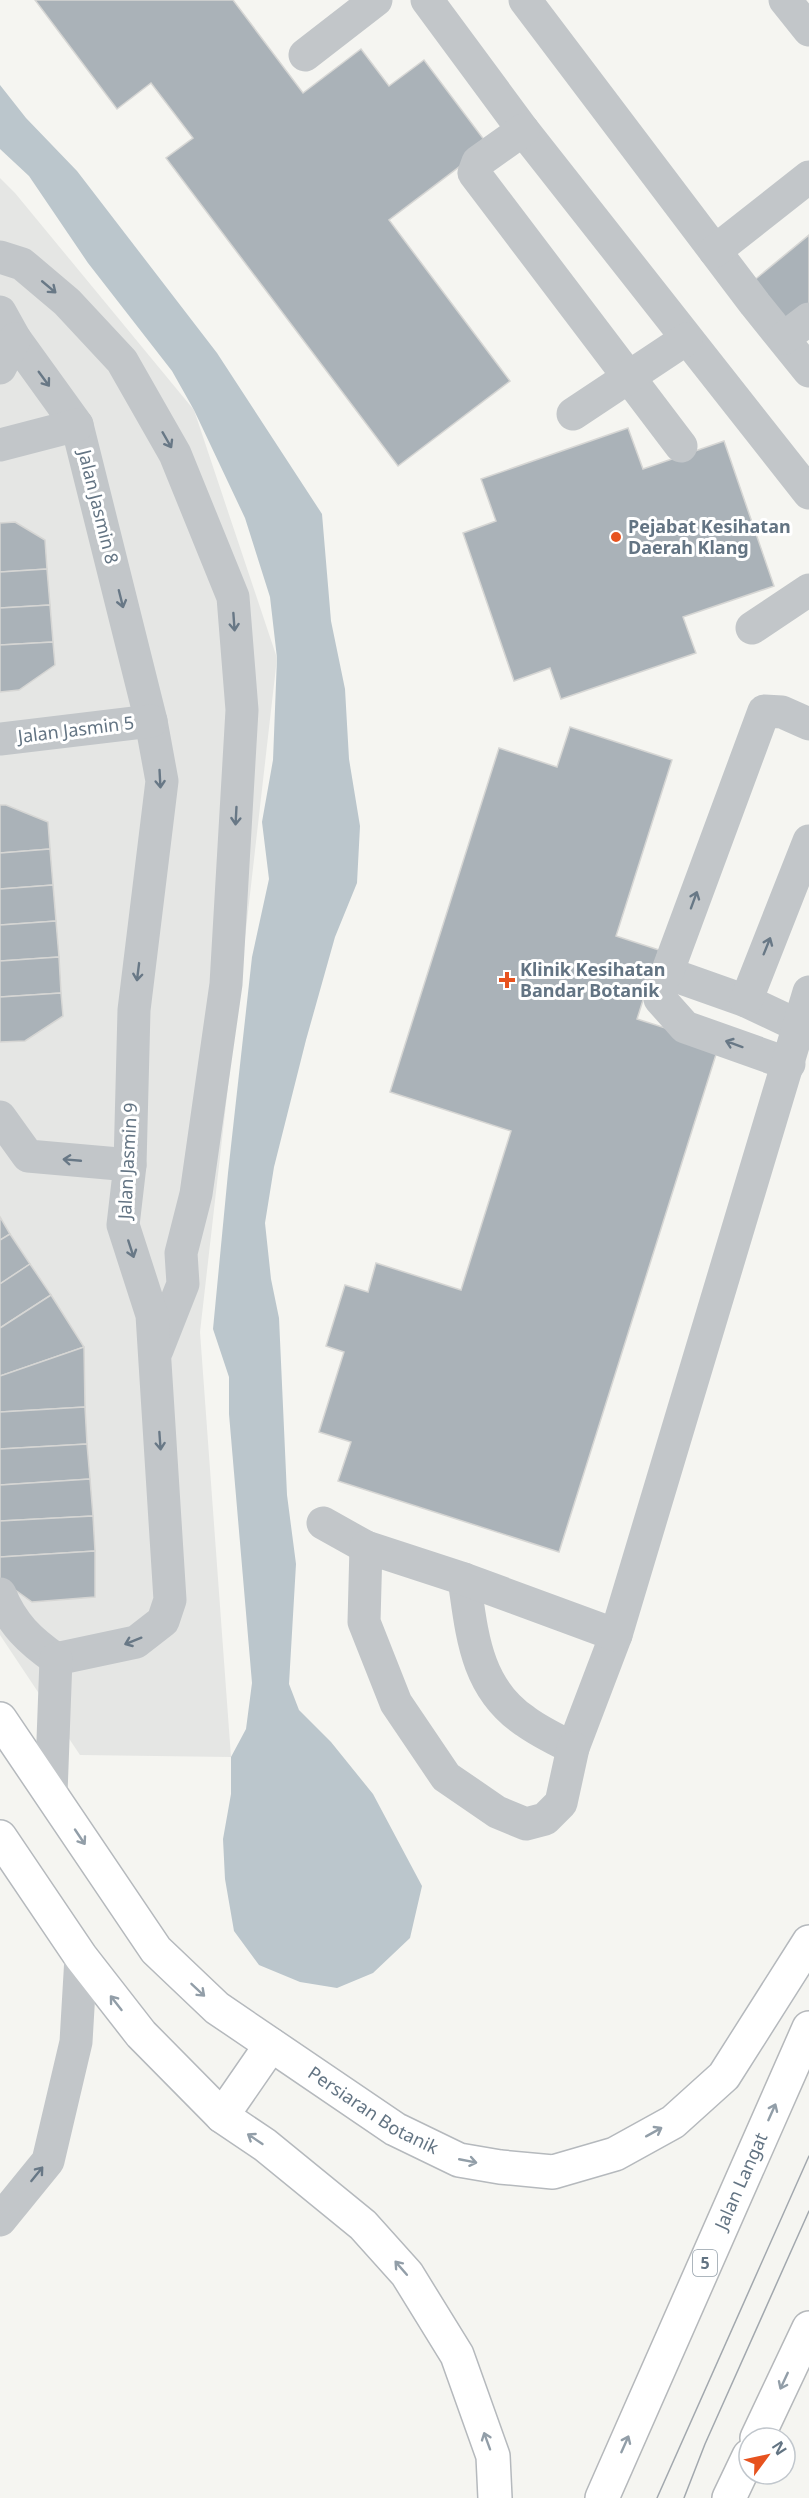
<svg xmlns="http://www.w3.org/2000/svg" width="809" height="2498" viewBox="0 0 809 2498" font-family="'Noto Sans',sans-serif">
<style>
.built{fill:#e5e6e4}
.water{fill:#bbc6cc}
.building{fill:#aab2b8;stroke:#d6d6d4;stroke-width:1.5}
.lines{fill:none;stroke-linecap:round;stroke-linejoin:round}
.major-casing{stroke:#b5b9bd;stroke-width:36}
.highway-casing{stroke:#b5b8bb;stroke-width:36}
.minor{stroke:#c2c6c9;stroke-width:33}
.major{stroke:#fff;stroke-width:33}
.highway{stroke:#fff;stroke-width:33}
.tram{stroke:#a2a8ae;stroke-width:1.5}
.oneway{stroke:#687886}
.oneway2{stroke:#929ea8}
.poi-dot{fill:#e7531f;stroke:#fff;stroke-width:2}
.labels{text-anchor:middle;stroke-width:6;stroke-linejoin:round;paint-order:stroke}
.shield{fill:#fff;stroke:#929ea8;stroke-width:1.5}
.shield-label{font-size:16px;font-weight:bold;fill:#637483}
.street-label{font-size:18px;fill:#637483;stroke:#fff}
.poi-label{font-size:18px;font-weight:bold;fill:#637483;stroke:#fff;text-anchor:start}
</style>
<rect width="100%" height="100%" fill="#f5f5f1"/>
<path class="built" d="M0,178L15,193L194,410L277,658L200,1332L231,1757L80,1755L0,1635Z"/>
<path class="water" d="M0,85L26,118L77,171L217,353L322,514L331,621L345,689L349,759L360,826L357,883L335,937L306,1040L274,1167L265,1223L271,1279L279,1318L287,1495L296,1564L289,1684L299,1710L331,1742L373,1794L422,1886L410,1938L373,1973L337,1988L300,1982L259,1965L234,1931L225,1879L223,1839L231,1794V1757L246,1729L252,1683L229,1414V1377L213,1329L228,1173L252,957L269,879L262,822L273,760L277,658L270,597L245,518L194,410L172,371L88,263L29,176L0,149Z"/>
<g class="building">
<path d="M35,0H233L303,93L361,49L389,86L424,60L488,145L389,220L510,381L398,466L166,158L193,138L151,83L117,109Z"/>
<path d="M809,235V319L787,338L746,287Z"/>
<path d="M628,428L643,469L724,441L774,586L683,617L696,653L561,699L550,668L514,681L463,533L496,521L481,479Z"/>
<path d="M15,522L45,540L47,569L0,572V523Z"/>
<path d="M47,569L50,605L0,608V572Z"/>
<path d="M50,605L53,642L0,645V608Z"/>
<path d="M53,642L55,665L19,690L0,692V645Z"/>
<path d="M570,727L672,760L616,936L659,950L637,1019L719,1045L559,1552L338,1481L351,1442L319,1432L344,1352L326,1346L345,1285L368,1292L376,1263L461,1290L511,1131L390,1092L499,748L557,767Z"/>
<path d="M0,805H6L48,822L50,849L0,853Z"/>
<path d="M50,849L53,885L0,889V853Z"/>
<path d="M53,885L56,921L0,925V889Z"/>
<path d="M56,921L59,957L0,961V925Z"/>
<path d="M59,957L61,993L0,997V961Z"/>
<path d="M61,993L63,1016L25,1041L0,1042V997Z"/>
<path d="M0,1217L10,1234L0,1240Z"/>
<path d="M10,1234L30,1264L0,1284V1240Z"/>
<path d="M30,1264L51,1295L0,1328V1284Z"/>
<path d="M51,1295L84,1347L0,1376V1328Z"/>
<path d="M84,1347L85,1407L0,1412V1376Z"/>
<path d="M85,1407L87,1444L0,1449V1412Z"/>
<path d="M87,1444L90,1479L0,1485V1449Z"/>
<path d="M90,1479L93,1516L0,1521V1485Z"/>
<path d="M93,1516L95,1551L0,1557V1521Z"/>
<path d="M95,1551V1597L32,1602L0,1579V1557Z"/>
</g>
<g class="lines">
<defs>
<g id="major">
<path id="s1" d="M0,1719L156,1950L217,2008L395,2129L459,2160L500,2167L553,2172L615,2154L673,2122L724,2076L809,1942"/>
<path d="M0,1837L81,1957L141,2034L222,2116L265,2145L363,2225L407,2274L457,2355L493,2456L495,2498"/>
<path d="M222,2116L271,2045"/>
</g>
<g id="highway">
<path d="M757,2438L809,2328"/>
<path id="s2" d="M602,2498L809,2028"/>
<path d="M729,2498L749,2456"/>
</g>
</defs>
<use href="#major" class="major-casing"/>
<use href="#highway" class="highway-casing"/>
<g class="minor">
<path d="M427,0L523,130L809,493"/>
<path d="M525,0L755,304L809,371"/>
<path d="M785,0L809,30"/>
<path d="M305,55L376,0"/>
<path d="M523,130L478,162L474,173L681,446"/>
<path d="M715,251L809,177"/>
<path d="M0,257L22,264L67,302L122,361L175,454L233,597L242,710L226,984L196,1194L181,1253L183,1284L157,1350"/>
<path d="M0,312L15,339L77,425L151,721L162,781L134,1010L130,1165L123,1225L152,1315L170,1600L163,1621L136,1642L56,1659C30,1641 12,1624 0,1594"/>
<path d="M784,338L809,319"/>
<path d="M0,368L15,339"/>
<path d="M573,414L686,339"/>
<path d="M0,445L77,425"/>
<path d="M752,628L809,590"/>
<path d="M0,739L151,721"/>
<path d="M667,973L746,1001L799,1026"/>
<path d="M746,1001L809,841"/>
<path d="M789,1064L685,1027L660,999L661,980L667,973L764,711L782,712L809,724"/>
<path d="M0,1117L28,1156L130,1165"/>
<path d="M323,1523L366,1547"/>
<path d="M464,1579C472,1633 475,1687 525,1721C540,1732 557,1740 573,1748L616,1635"/>
<path d="M573,1748L561,1803L545,1819L526,1824L497,1812L446,1777L396,1703L364,1622L366,1547L464,1579L616,1635L809,992"/>
<path d="M51,1794L56,1659"/>
<path d="M0,2220L48,2161L76,2042L81,1957"/>
</g>
<use href="#major" class="major"/>
<use href="#highway" class="highway"/>
<g class="tram">
<path d="M657,2498L809,2156"/>
<path d="M684,2498L705,2444L809,2211"/>
</g>
</g>
<defs><path id="oneway-shaft" d="M-6 0H5M1.5-3L5.5 0L1.5 3" fill="none" stroke-width="1.6" stroke-linecap="round" stroke-linejoin="round" transform="scale(1.5)"/></defs>
<g class="oneway">
<use href="#oneway-shaft" transform="translate(49 287) rotate(40)"/>
<use href="#oneway-shaft" transform="translate(44 379) rotate(54)"/>
<use href="#oneway-shaft" transform="translate(167 440) rotate(60)"/>
<use href="#oneway-shaft" transform="translate(121 599) rotate(76)"/>
<use href="#oneway-shaft" transform="translate(234 622) rotate(86)"/>
<use href="#oneway-shaft" transform="translate(160 779) rotate(87)"/>
<use href="#oneway-shaft" transform="translate(236 816) rotate(93)"/>
<use href="#oneway-shaft" transform="translate(694 900) rotate(-70)"/>
<use href="#oneway-shaft" transform="translate(767 946) rotate(-68)"/>
<use href="#oneway-shaft" transform="translate(138 972) rotate(97)"/>
<use href="#oneway-shaft" transform="translate(734 1044) rotate(-160)"/>
<use href="#oneway-shaft" transform="translate(72 1160) rotate(-175)"/>
<use href="#oneway-shaft" transform="translate(131 1249) rotate(72)"/>
<use href="#oneway-shaft" transform="translate(160 1441) rotate(86)"/>
<use href="#oneway-shaft" transform="translate(133 1641) rotate(158)"/>
<use href="#oneway-shaft" transform="translate(37 2174) rotate(-51)"/>
</g>
<g class="oneway2">
<use href="#oneway-shaft" transform="translate(80 1837) rotate(56)"/>
<use href="#oneway-shaft" transform="translate(198 1990) rotate(43)"/>
<use href="#oneway-shaft" transform="translate(116 2003) rotate(-128)"/>
<use href="#oneway-shaft" transform="translate(772 2112) rotate(-66)"/>
<use href="#oneway-shaft" transform="translate(654 2132) rotate(-29)"/>
<use href="#oneway-shaft" transform="translate(255 2139) rotate(-146)"/>
<use href="#oneway-shaft" transform="translate(468 2161) rotate(11)"/>
<use href="#oneway-shaft" transform="translate(401 2268) rotate(-131)"/>
<use href="#oneway-shaft" transform="translate(784 2381) rotate(115)"/>
<use href="#oneway-shaft" transform="translate(487 2441) rotate(-110)"/>
<use href="#oneway-shaft" transform="translate(625 2444) rotate(-66)"/>
</g>
<g class="poi-dot">
<circle cx="616" cy="537" r="6"/>
<path d="M504 971h6v6h6v6h-6v6h-6v-6h-6v-6h6z"/>
</g>
<g class="labels">
<rect class="shield" x="693" y="2250" width="24" height="26" rx="4.5"/>
<g class="shield-label">
<text x="705" y="2269">5</text>
</g>
<g class="street-label">
<text transform="translate(98 507) rotate(76)" y="6">Jalan Jasmin 8</text>
<text transform="translate(76 730) rotate(-7)" y="6">Jalan Jasmin 5</text>
<text transform="translate(128 1161) rotate(-87)" y="6">Jalan Jasmin 9</text>
<text dy="6" stroke="none"><textPath href="#s1" startOffset="550">Persiaran Botanik</textPath></text>
<text dy="6" stroke="none"><textPath href="#s2" startOffset="346">Jalan Langat</textPath></text>
</g>
<g class="poi-label">
<text x="628" y="533">Pejabat Kesihatan<tspan x="628" dy="21">Daerah Klang</tspan></text>
<text x="520" y="976">Klinik Kesihatan<tspan x="520" dy="21">Bandar Botanik</tspan></text>
</g>
</g>
<g transform="translate(767 2456) rotate(57)"><circle r="28" fill="#ffffff" stroke="#c1c7cd" stroke-width="1.5"/>
<path d="M0-4.5L10 22L0 15L-10 22Z" fill="#e7531f"/>
<text y="-9" font-size="16" font-weight="bold" text-anchor="middle" fill="#637483">N</text>
</g>
</svg>
